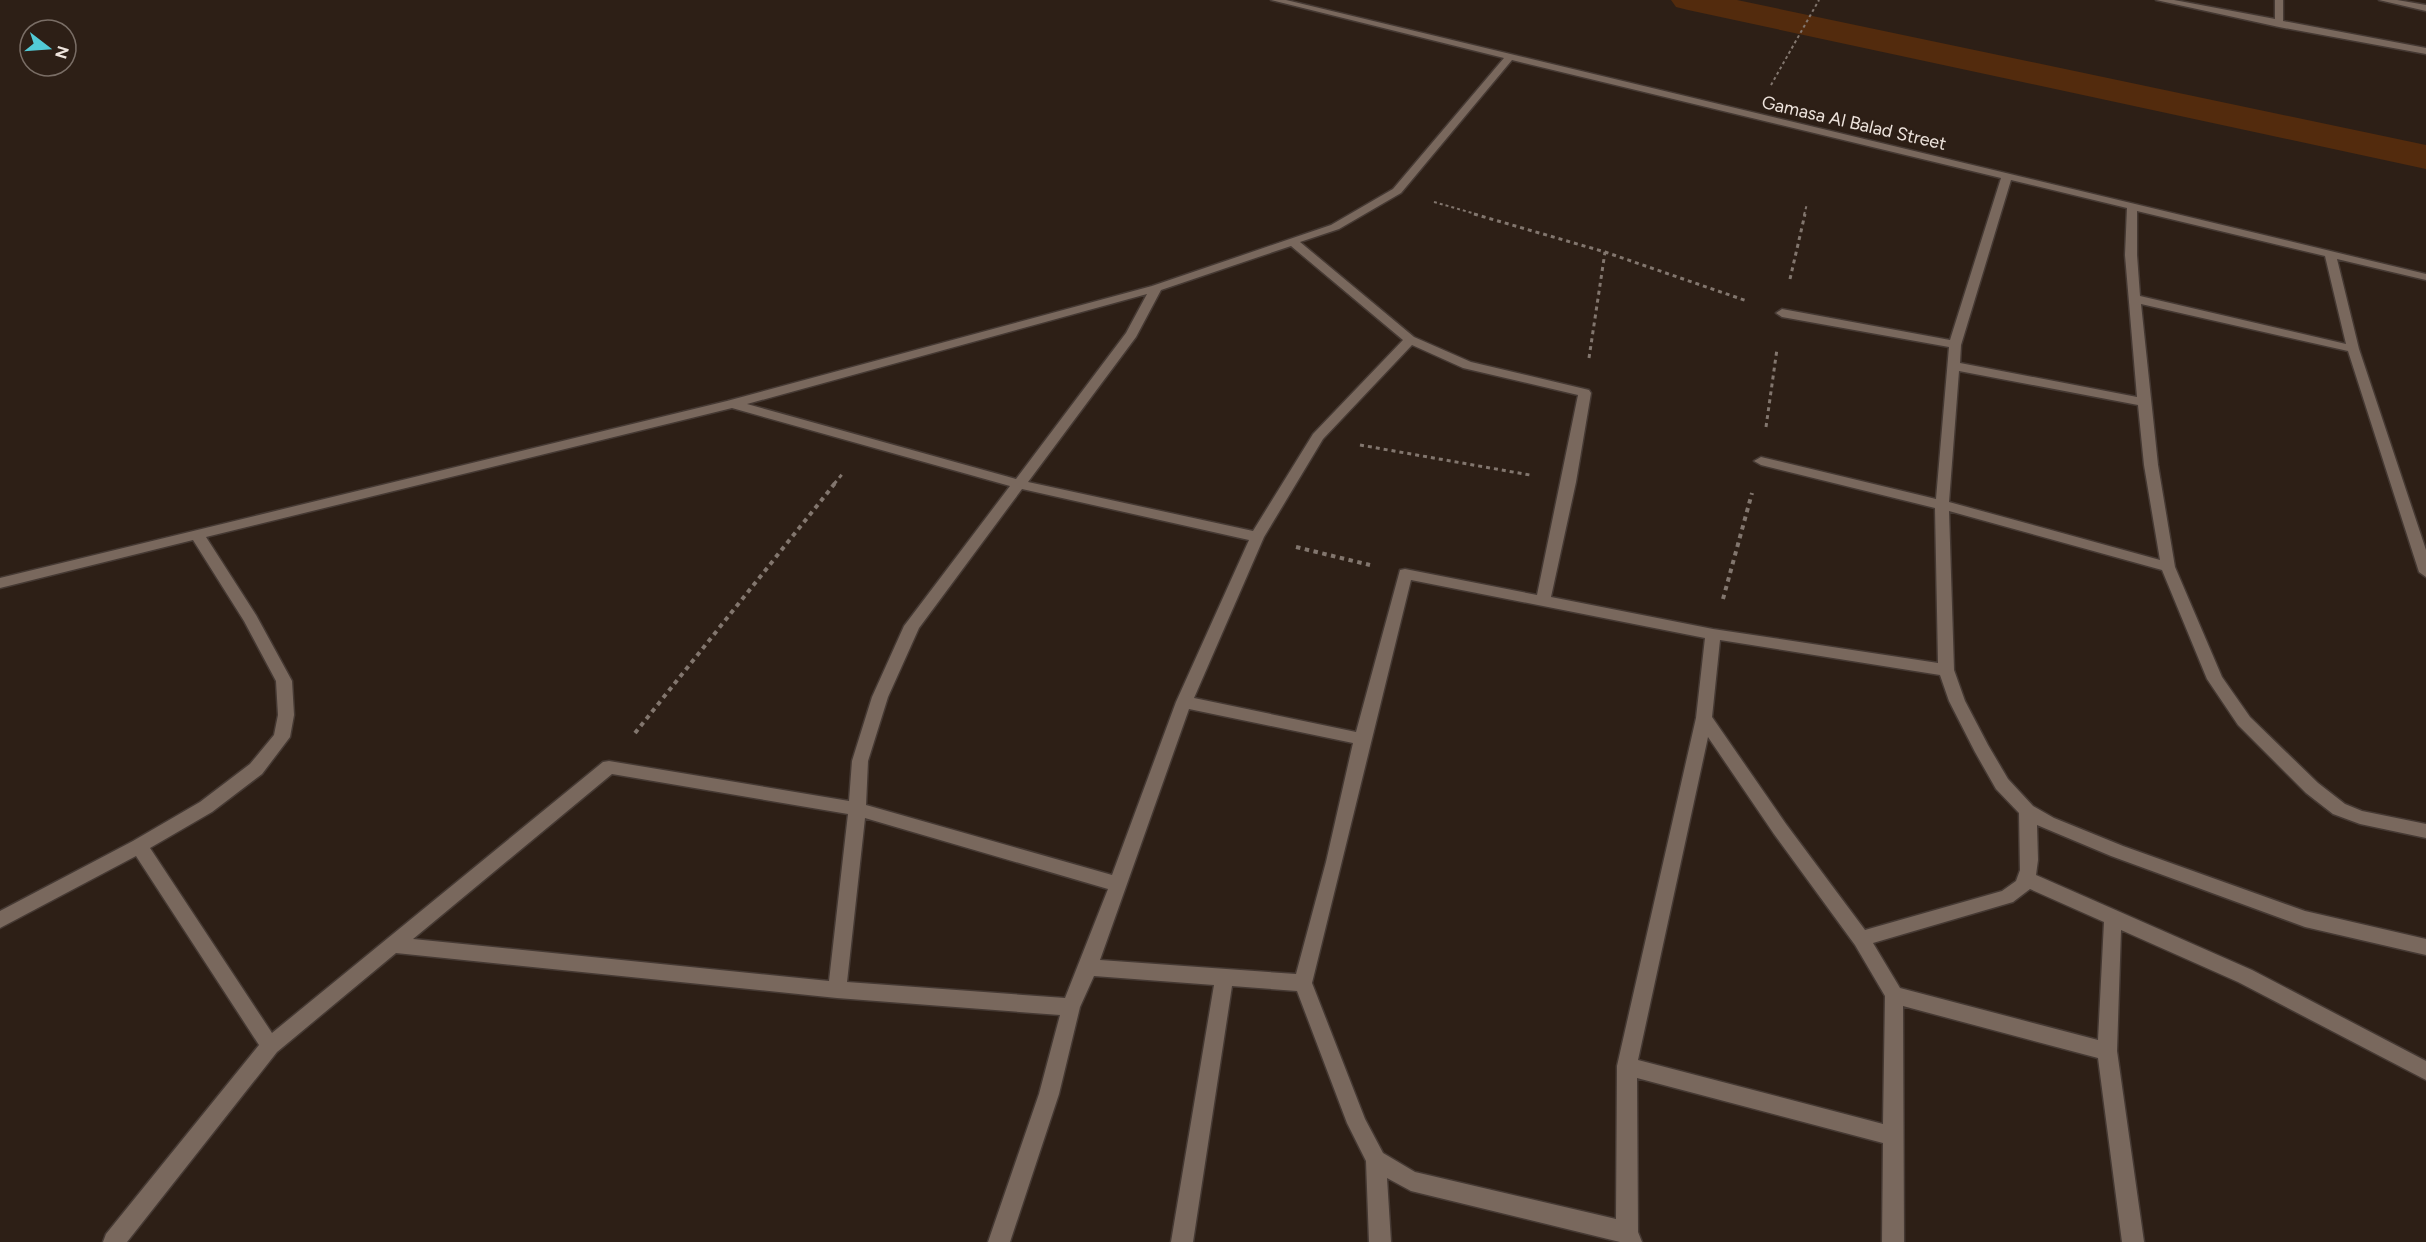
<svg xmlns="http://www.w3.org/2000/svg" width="2426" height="1242" viewBox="0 0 2426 1242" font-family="Figtree,sans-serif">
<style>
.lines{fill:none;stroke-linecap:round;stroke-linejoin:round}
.canal{fill:#532b0d;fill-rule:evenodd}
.minor-casing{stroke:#453933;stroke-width:3}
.path-far2{stroke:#82766e;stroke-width:2;stroke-dasharray:3 3;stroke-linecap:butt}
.path-far1{stroke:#82766e;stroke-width:3;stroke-dasharray:4 4;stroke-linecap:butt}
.path{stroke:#82766e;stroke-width:4;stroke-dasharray:4.5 4.5;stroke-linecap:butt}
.minor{fill:#79685d;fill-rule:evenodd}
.labels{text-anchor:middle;stroke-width:4.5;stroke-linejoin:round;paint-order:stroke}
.far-street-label{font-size:18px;fill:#eee4dd;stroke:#2d1f16}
</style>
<rect width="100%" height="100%" fill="#2d1f16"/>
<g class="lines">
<path class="canal" d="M1671,0H1737L2426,145V169L1688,10L1676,7Z"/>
<defs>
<g id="minor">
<path d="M1271,0H1286L2426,274V280L2337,259L2359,349L2426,550V577L2419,572L2348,351L2141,304L2158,465L2175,567L2222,677L2250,717L2318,783L2345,804L2362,811L2426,824V838L2360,824L2333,814L2306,793L2238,725L2207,679L2162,570L1949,511L1954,670L1965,701L1988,745L2008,779L2033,806L2054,818L2123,846L2305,911L2426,939V955L2305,927L2111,856L2037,825L2038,860L2036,875L2252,970L2426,1061V1080L2238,982L2121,930L2117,1051L2144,1242H2122L2098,1058L1903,1006L1904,1242H1882L1883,1143L1637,1078L1638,1232L1642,1242H1620L1411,1191L1387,1178L1391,1242H1369L1366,1161L1347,1123L1297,991L1232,986L1193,1242H1171L1214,985L1094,976L1080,1007L1059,1094L1010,1242H988L1039,1094L1060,1015L837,998L396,953L277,1052L127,1242H103L106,1234L259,1045L136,856L0,928V911L133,841L200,802L250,764L274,735L278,715L276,681L244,621L193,540L0,588V578L727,401L1152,286L1331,225L1393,189L1504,58ZM1512,60L2001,178L1950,340L1782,309L1776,313L1782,317L1949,347L1936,499L1761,457L1754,461L1761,465L1935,508L1938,663L1713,629L1551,597L1576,482L1591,393L1589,390L1471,362L1414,337L1300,242L1339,229L1401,193ZM2011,180L2127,208L2125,255L2137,397L1960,363L1961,345ZM2137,211L2325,256L2346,344L2140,296L2137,255ZM1291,246L1403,340L1313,434L1253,531L1028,482L1136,337L1161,290ZM1147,294L1126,333L1016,479L747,404ZM1412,345L1463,368L1578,395L1537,595L1405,569L1400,570L1356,732L1194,698L1264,537L1323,439ZM1959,371L2138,405L2144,465L2160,560L1949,502ZM732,408L1010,486L904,626L872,697L852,761L849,801L609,761L603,762L272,1033L150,848L212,812L262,774L290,737L294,715L292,681L256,615L206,537ZM1022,489L1249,540L1176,702L1112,875L866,805L868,761L888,697L919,628ZM1411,580L1705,638L1696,718L1617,1066L1616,1219L1415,1172L1383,1153L1365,1119L1312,983ZM1720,640L1940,675L1949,701L1975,752L1996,789L2019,813L2020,870L2016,881L2002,891L1865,930L1786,824L1712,717ZM1189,709L1353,743L1326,862L1296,974L1100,960ZM1708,737L1774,834L1855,945L1885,996L1883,1124L1638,1060ZM612,774L848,814L829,981L413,939ZM865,818L1108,889L1065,998L847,982ZM2030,889L2104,922L2098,1040L1900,988L1873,943L2013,902Z"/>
<path d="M2156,0H2174L2275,19V0H2283V21L2426,48V54L2279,27Z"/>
<path d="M2379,0H2397L2426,5V11Z"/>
</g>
</defs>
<use href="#minor" class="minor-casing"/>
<g class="path-far2">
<path d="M1771,85L1819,0"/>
<path d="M1434,202L1479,215"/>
<path d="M1804,215L1807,204"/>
</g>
<g class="path-far1">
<path d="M1474,214L1605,252L1747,301"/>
<path d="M1790,279L1805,214"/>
<path d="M1589,358L1605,252"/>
<path d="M1766,427L1777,349"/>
<path d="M1360,445L1530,475"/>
<path d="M834,484L844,472"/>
</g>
<g class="path">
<path d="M1296,547L1370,565"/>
<path d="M1723,599L1752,493"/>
<path d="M635,733L836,482"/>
</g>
<use href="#minor" class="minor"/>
</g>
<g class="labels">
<g class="far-street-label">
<text transform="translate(1854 123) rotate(13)" y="6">Gamasa Al Balad Street</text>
</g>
</g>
<g transform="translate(48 48) rotate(107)"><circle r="28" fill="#2d1f16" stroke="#7a6e66" stroke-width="1.5"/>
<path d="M0-4.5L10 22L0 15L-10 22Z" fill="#52cbd7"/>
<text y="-9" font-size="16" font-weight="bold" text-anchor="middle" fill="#eee4dd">N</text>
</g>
</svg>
